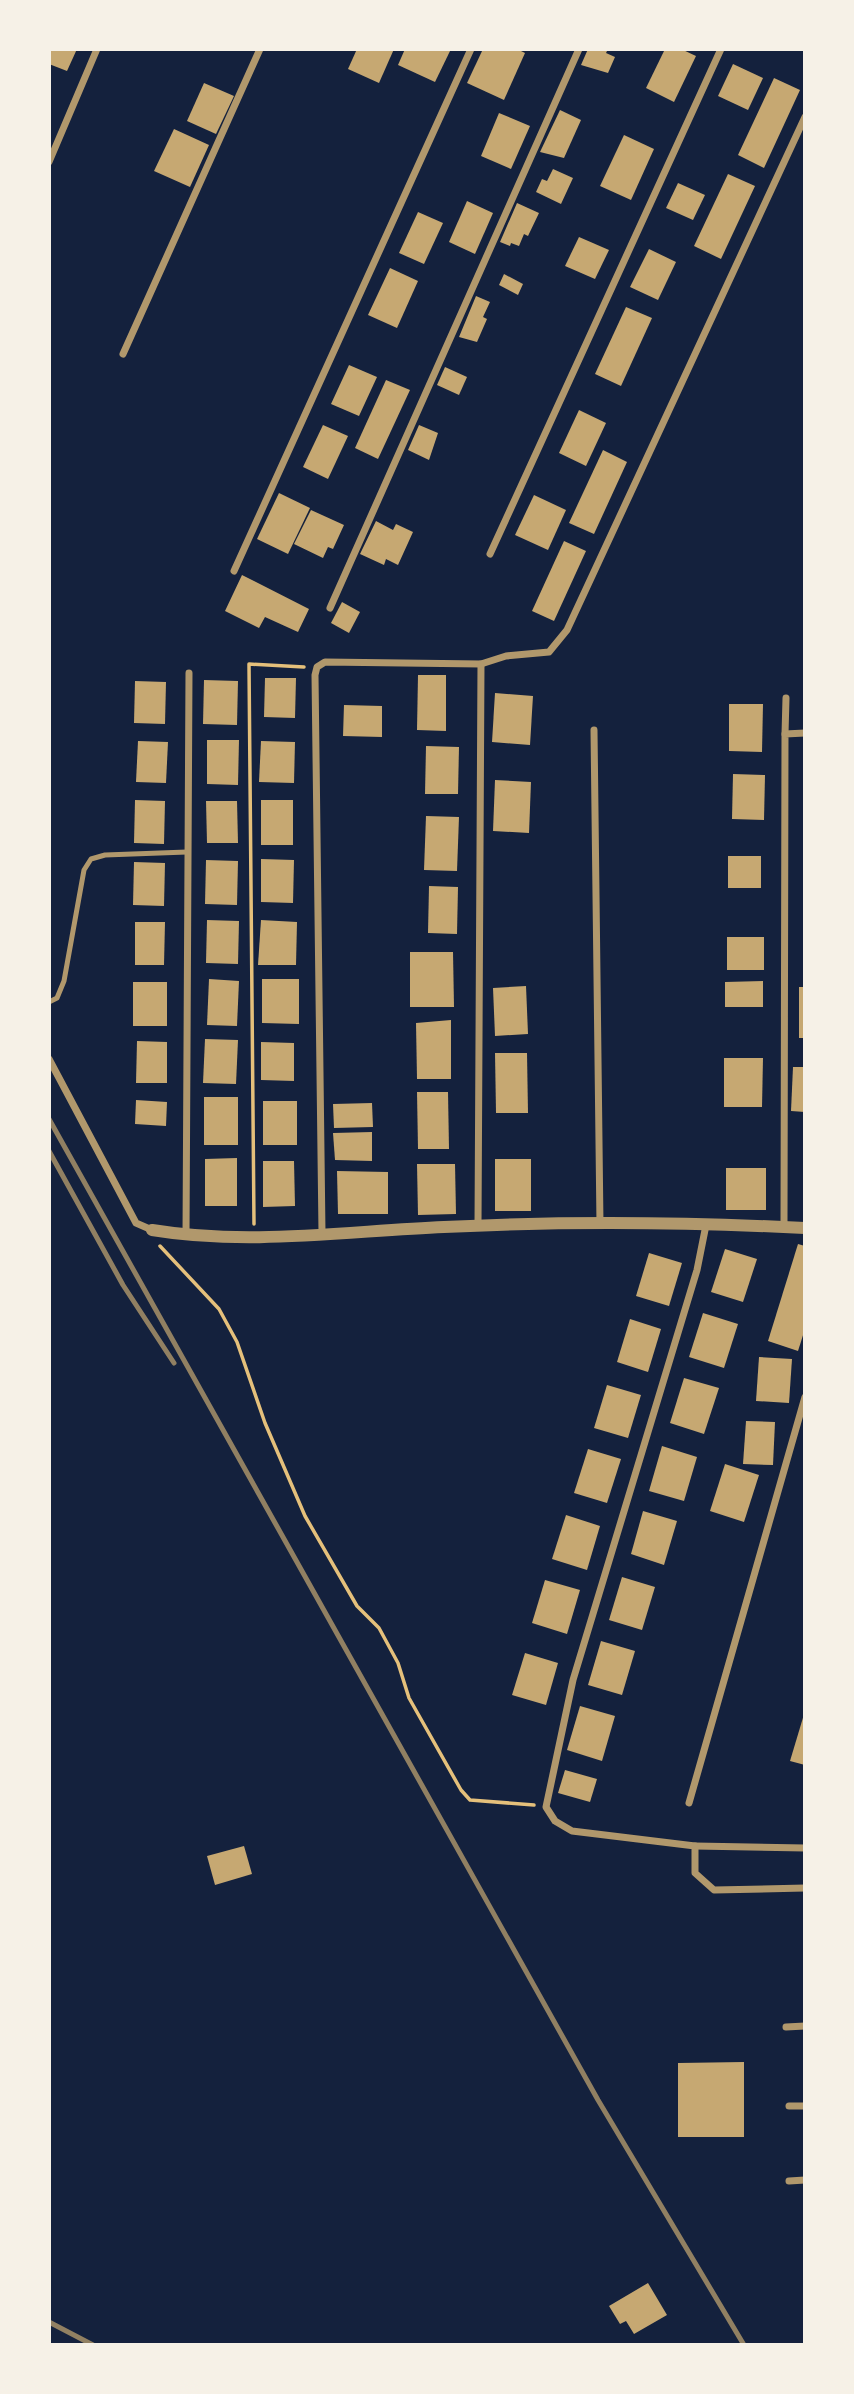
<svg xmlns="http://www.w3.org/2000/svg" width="854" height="2394" viewBox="0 0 854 2394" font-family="Signika,sans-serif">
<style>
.building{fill:#c6a872}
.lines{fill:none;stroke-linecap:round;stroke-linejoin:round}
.path{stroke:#e5c07b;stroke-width:3.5}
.service{stroke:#b1986c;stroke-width:5}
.minor{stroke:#b1986c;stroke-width:7}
.tertiary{stroke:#b1986c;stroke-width:12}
.rail{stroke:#918062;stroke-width:5}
</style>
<rect width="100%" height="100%" fill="#14213d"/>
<g class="building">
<path d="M49,49H77L67,71L49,64Z"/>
<path d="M357,49H394L379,83L348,69Z"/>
<path d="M405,49H451L435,82L398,65Z"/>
<path d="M483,49H517L525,53L504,100L467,83Z"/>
<path d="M588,49H608L606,53L615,57L608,73L581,65Z"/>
<path d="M665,49H681L696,56L674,102L646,88Z"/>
<path d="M733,64L763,78L748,110L718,96Z"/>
<path d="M774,78L800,90L764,168L738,155Z"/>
<path d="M204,83L234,96L216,134L187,121Z"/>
<path d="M560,110L581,120L564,158L540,152Z"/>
<path d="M499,113L530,126L511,169L481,156Z"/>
<path d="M174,129L209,145L190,187L154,171Z"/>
<path d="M624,135L654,149L631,200L600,186Z"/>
<path d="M553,169L573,178L561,204L536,192L542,179L547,181Z"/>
<path d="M728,174L755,186L721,259L694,246Z"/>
<path d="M678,183L705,195L693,220L666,208Z"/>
<path d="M467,201L493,213L475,254L449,242Z"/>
<path d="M517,203L539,213L528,236L524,234L519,246L511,243L510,246L500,242Z"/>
<path d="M418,212L443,223L424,264L399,253Z"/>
<path d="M579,237L609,250L595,279L565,266Z"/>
<path d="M649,249L676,262L658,300L630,287Z"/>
<path d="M390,268L418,281L397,328L368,315Z"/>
<path d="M504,274L523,284L518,295L499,285Z"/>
<path d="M476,296L490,302L483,317L487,319L477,342L459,337Z"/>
<path d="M626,307L652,318L621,386L595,374Z"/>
<path d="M349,365L377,377L359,416L331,404Z"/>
<path d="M445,367L467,377L459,395L437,385Z"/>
<path d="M386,380L410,390L378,459L355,448Z"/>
<path d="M579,410L606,423L586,466L559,453Z"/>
<path d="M323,425L348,436L328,479L303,467Z"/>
<path d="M419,425L438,433L429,460L408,450Z"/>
<path d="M603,450L627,462L594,534L569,523Z"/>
<path d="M279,493L310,508L288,554L257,539Z"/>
<path d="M534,495L566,510L548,550L515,535Z"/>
<path d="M311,510L344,525L333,549L328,547L323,558L294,544Z"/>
<path d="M376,521L393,530L396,524L413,532L398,565L386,559L384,565L360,554Z"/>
<path d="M564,541L586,551L554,621L532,611Z"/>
<path d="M242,575L309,609L298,632L265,617L259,628L225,611Z"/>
<path d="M342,602L360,612L349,633L331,623Z"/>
<path d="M418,675H446V731L417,730Z"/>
<path d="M265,678H296L295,718L264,717Z"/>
<path d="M204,680L238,681L237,725L203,724Z"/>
<path d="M135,681L166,682L165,724L134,723Z"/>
<path d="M495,693L533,696L530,745L492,742Z"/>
<path d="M729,704H763L762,752L729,751Z"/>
<path d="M344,705L382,706V737L343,736Z"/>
<path d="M207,740H239L238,785L207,784Z"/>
<path d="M138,741L168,742L166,783L136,782Z"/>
<path d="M261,741L295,742L294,783L259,782Z"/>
<path d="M426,746L459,747L458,794H425Z"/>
<path d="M733,774L765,775L764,820L732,819Z"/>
<path d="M495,780L531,782L529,833L493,831Z"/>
<path d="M135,800L165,801L164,844L134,843Z"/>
<rect x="261" y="800" width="32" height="45"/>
<path d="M206,801H237L238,843H207Z"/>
<path d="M426,816L459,817L457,871L424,870Z"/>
<rect x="728" y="856" width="33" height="32"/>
<path d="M261,859L294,860L293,903L261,902Z"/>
<path d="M206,860L238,861L237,905L205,904Z"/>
<path d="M134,862L165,863L164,906L133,905Z"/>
<path d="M429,886L458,887L457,934L428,933Z"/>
<path d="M207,920L239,921L238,964L206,963Z"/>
<path d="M261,920L297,922L296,965H258Z"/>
<path d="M135,922H165L164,965H135Z"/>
<rect x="727" y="937" width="37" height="33"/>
<path d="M410,952H453L454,1007H410Z"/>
<path d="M209,979L239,981L237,1026L207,1025Z"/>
<path d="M262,979H299V1024L262,1023Z"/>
<path d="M763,981V1007H725V982Z"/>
<rect x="133" y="982" width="34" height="44"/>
<path d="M526,986L528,1034L495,1036L493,988Z"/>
<rect x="799" y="987" width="6" height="51"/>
<path d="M451,1020V1079H417L416,1023Z"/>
<path d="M205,1039L238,1040L236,1084L203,1083Z"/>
<path d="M137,1041L167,1042V1083H136Z"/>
<path d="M261,1042L294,1043V1081L261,1080Z"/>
<path d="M495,1053H527L528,1113H496Z"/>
<path d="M724,1058H763L762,1107H724Z"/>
<path d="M793,1067H805V1112L791,1111Z"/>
<path d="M417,1092H448L449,1149H418Z"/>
<rect x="204" y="1097" width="34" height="48"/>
<path d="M136,1100L167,1102L166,1126L135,1124Z"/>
<rect x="263" y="1101" width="34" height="44"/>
<path d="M372,1103L373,1127L334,1128L333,1104Z"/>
<path d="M372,1132V1161L335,1160L333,1133Z"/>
<path d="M237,1158V1206H205V1159Z"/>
<rect x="495" y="1159" width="36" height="52"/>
<path d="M263,1161H294L295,1206L263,1207Z"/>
<path d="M417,1164H455L456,1214L418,1215Z"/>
<rect x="726" y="1168" width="40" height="42"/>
<path d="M337,1171L388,1172V1214H338Z"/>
<path d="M798,1244L805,1246V1329L798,1351L768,1341Z"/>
<path d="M725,1249L757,1259L743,1302L711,1292Z"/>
<path d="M649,1253L682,1263L669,1306L636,1296Z"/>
<path d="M703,1313L738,1324L724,1368L689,1357Z"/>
<path d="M630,1319L661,1329L648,1372L617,1362Z"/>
<path d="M759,1357L792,1359L789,1403L756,1401Z"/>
<path d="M684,1378L719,1388L704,1434L670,1423Z"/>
<path d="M607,1385L641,1395L628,1438L594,1428Z"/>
<path d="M746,1421L775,1422L773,1465L743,1464Z"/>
<path d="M662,1446L697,1457L684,1501L649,1491Z"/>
<path d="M588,1449L621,1459L607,1503L574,1493Z"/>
<path d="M725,1464L759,1475L744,1522L710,1511Z"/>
<path d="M643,1511L677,1521L664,1565L631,1554Z"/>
<path d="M566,1515L600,1526L587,1570L552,1559Z"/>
<path d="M622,1577L655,1587L642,1630L609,1620Z"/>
<path d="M545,1580L580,1590L567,1634L532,1623Z"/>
<path d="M601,1641L635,1651L622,1695L588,1685Z"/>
<path d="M525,1653L558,1663L546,1705L512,1695Z"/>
<path d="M580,1706L615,1716L602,1761L567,1750Z"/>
<path d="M805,1711V1765L790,1761Z"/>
<path d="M565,1770L597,1779L590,1802L558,1793Z"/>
<path d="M244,1846L252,1874L215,1885L207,1856Z"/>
<path d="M744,2062V2137H678V2063Z"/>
<path d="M648,2283L667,2315L634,2334L626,2321L620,2324L609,2306Z"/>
</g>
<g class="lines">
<g class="path">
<path d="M254,1224L249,664L304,667"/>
<path d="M160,1246L219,1309L237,1342L265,1423L305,1516L357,1606L379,1628L398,1663L409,1698L461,1790L470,1800L534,1805"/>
</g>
<path class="service" d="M49,1002L57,998L64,981L84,870L91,859L105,855L187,852"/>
<g class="minor">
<path d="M49,162L97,49"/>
<path d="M123,354L260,49"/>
<path d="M490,554L721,49"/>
<path d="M234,571L471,49"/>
<path d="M330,608L579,49"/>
<path d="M594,730L600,1224"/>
<path d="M785,734L786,698"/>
<path d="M49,1059L136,1223L152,1230"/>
<path d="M478,1225L481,664"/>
<path d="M706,1225L697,1270L573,1680L546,1807L555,1821L572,1831L695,1846V1873L714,1890L805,1888"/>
<path d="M784,1227L785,734L805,733"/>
<path d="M322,1233L315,675L317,667L325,662L481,664L506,656L549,652L567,630L805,117"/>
<path d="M186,1235L189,673"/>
<path d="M689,1803L805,1397"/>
<path d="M695,1846L805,1848"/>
<path d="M786,2027L805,2026"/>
<path d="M789,2106H805"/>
<path d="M789,2181L805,2180"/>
</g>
<path class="tertiary" d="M152,1230C248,1246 347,1231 444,1227C564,1221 685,1222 805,1228"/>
<g class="rail">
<path d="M49,1119L598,2100L744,2345"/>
<path d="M49,1151L123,1285L174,1363"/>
<path d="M49,2322L93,2345"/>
</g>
</g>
<rect width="854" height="2394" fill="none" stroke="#f6f1e7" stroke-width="102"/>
</svg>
